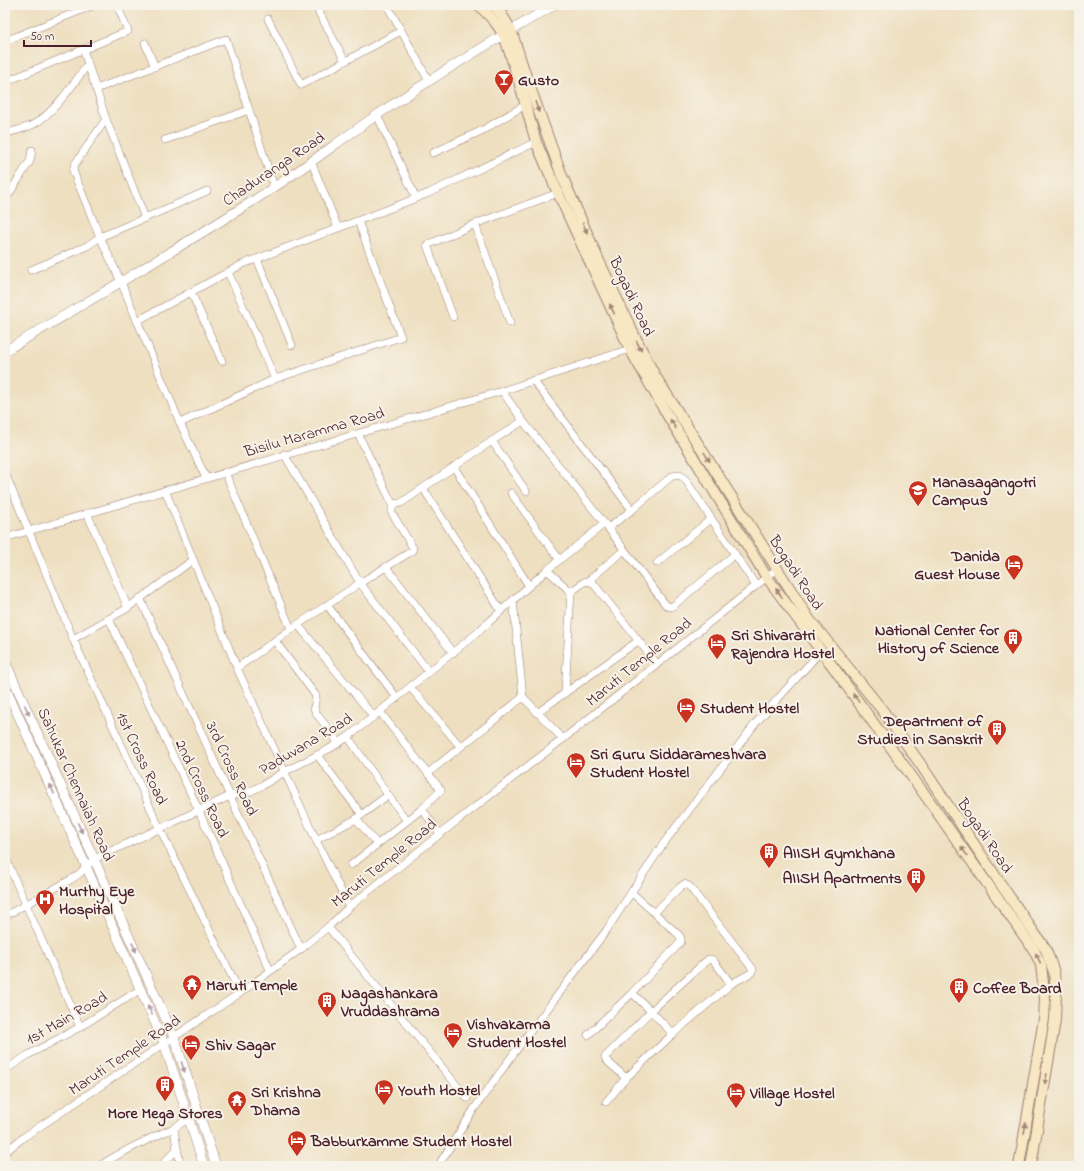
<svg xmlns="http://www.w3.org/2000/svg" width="1084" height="1171" viewBox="0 0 1084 1171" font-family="'Indie Flower',sans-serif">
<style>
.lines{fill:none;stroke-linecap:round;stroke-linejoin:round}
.minor-casing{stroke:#9c7f76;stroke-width:8}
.tertiary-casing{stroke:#9c7f76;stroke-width:10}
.secondary-casing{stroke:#9c7f76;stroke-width:12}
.minor{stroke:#fff;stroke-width:7}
.tertiary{stroke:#fff;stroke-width:9}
.secondary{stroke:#f8e7c3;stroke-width:10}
.oneway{fill:#a18377}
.oneway2{fill:#ae9aa0}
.labels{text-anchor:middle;stroke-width:4;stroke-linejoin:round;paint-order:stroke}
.poi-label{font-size:16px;font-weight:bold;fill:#4a1f2b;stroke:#f7f3e8;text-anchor:start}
.street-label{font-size:16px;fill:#4a1f2b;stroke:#f7f3e8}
</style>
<rect width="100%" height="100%" fill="#f7f3e8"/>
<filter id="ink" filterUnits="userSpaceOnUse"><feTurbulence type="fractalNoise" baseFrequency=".025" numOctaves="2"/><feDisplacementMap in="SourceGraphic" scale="8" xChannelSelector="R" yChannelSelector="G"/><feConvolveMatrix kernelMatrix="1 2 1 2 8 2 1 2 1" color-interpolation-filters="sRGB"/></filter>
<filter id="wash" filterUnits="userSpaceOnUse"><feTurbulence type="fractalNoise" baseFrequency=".012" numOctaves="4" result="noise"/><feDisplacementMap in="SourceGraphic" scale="16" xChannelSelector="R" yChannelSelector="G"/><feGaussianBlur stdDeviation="0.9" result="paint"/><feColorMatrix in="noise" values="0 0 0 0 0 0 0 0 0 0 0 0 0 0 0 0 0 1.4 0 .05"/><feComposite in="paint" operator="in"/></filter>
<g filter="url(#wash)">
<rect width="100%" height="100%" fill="#eedfc0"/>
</g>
<g filter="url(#ink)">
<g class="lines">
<defs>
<g id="minor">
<path d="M315,5L345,61"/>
<path d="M387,5L429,81"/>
<path d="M268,19L301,85L401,31"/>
<path d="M5,41L94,5"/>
<path d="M145,43L155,67"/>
<path d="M83,49L106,119L145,218L100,237L121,282L180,423L206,478"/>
<path d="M5,82L128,31L117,5"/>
<path d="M96,89L226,39L274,187"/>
<path d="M377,115L416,198"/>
<path d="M5,134C15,130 25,129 34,124C54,113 74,83 88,64"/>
<path d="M165,140L249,110"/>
<path d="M433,153L483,130L525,105"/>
<path d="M311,161L338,228"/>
<path d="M5,200L30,161L32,150"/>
<path d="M5,212V213"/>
<path d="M145,218L207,191"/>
<path d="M475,224L510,323"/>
<path d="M257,259L292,345"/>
<path d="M31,270L87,246L100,237L73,171L75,164L106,119"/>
<path d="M228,272L275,379"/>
<path d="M191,292L222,361"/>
<path d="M453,317L427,245L475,224L558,193"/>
<path d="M137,321L243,264L386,210L429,193L536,142"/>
<path d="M533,380L632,510"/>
<path d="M502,391L523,421L608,528L665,604L669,607L673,606L735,554"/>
<path d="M180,423L275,379L401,337L358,221"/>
<path d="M358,434L392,503L396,504L401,503L492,441L523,421"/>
<path d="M492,441L526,491"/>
<path d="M284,454L360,583L429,672"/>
<path d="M454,467L529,586"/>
<path d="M225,472L291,629L237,668"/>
<path d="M5,473L73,639L160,829L240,993"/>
<path d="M423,488L501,611"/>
<path d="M165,490L237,668L316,840L349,907"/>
<path d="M511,493L559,559"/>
<path d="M87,513L128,608"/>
<path d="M608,528L632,510L672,476L680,475L685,479L756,586"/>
<path d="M5,538L502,391L630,349"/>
<path d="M657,563L711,519"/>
<path d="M386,567L453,653"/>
<path d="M588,581L624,550"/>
<path d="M571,592L584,582L588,581L593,583L657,664"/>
<path d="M140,598L230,796L301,949"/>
<path d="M513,600L523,697L563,739"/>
<path d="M327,605L397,698"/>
<path d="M109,619L199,811L270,970"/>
<path d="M298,625L374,717"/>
<path d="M291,629L360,583L412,551L413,548L392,513V508L396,504"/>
<path d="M73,639L126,609L193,560"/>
<path d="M275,641L316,696L314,708L316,713L339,743"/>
<path d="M410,687L460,746"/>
<path d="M565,693L638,641"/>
<path d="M537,713L565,693L571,592L547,570"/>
<path d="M317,755L362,815"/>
<path d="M428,773L523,697"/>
<path d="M388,795L407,821"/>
<path d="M422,809L440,834"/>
<path d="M356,819L377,844"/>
<path d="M316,840L356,819L388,795L348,737"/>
<path d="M5,857L80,1027"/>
<path d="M351,865L422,809L441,790L380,712"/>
<path d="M5,916L70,880L79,874L94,859L230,796L247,793L263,785L284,772L329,749L348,737L477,633L501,611L547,570L604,524"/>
<path d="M328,927L467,1098"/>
<path d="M632,993L651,1011L673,1034"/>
<path d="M588,1035L632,993L681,942V939L679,935L631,892"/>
<path d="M5,1070L28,1055L80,1027L141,989"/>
<path d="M626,1078L606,1060L605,1057L651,1011L705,962L709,959L713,960L731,984"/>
<path d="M606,1102L626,1078L673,1034L731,984L751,973L753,969L689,886L684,884L680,887L655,912"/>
<path d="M5,1152L24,1137L240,993L301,949L328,927L349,907L440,834L563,739L777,569"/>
<path d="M99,1166C123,1151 148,1139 174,1128"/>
<path d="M161,1166L177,1149"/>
<path d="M181,1166L177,1149L174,1128L189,1118"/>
<path d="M438,1166L474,1109L514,1053L606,931L663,844L755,724L821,651"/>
</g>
<g id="tertiary">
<path d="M5,351C95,297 185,245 273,188C308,165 342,139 377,115C435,76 494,40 554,5"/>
<path d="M5,661L174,1037L216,1166"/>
<path d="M5,686L86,866L164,1043L204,1166"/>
</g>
<g id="secondary">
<path d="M479,5L495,22L504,35L518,78L536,142L558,193L630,349L665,411L766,576L821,651L834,668L925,795L1034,950L1041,965L1045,999L1044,1019L1019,1166"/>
<path d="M493,5L502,15L511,30L526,76L562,176L599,261L632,331L655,376L809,619L883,711L921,765L1000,883L1046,950L1054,972L1056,993L1055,1020L1031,1166"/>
</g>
</defs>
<use href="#minor" class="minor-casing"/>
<use href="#tertiary" class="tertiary-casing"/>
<use href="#secondary" class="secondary-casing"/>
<use href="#minor" class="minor"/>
<use href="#tertiary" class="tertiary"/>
<use href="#secondary" class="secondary"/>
</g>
<defs><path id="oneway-solid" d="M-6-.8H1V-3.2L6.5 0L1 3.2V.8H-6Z"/></defs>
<g class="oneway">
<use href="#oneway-solid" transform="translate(537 107) rotate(71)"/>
<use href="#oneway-solid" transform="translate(585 228) rotate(66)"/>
<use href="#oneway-solid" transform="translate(612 309) rotate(-115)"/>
<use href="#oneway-solid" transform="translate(639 346) rotate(64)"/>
<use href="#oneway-solid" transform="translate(673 424) rotate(-122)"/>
<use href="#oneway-solid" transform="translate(707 457) rotate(58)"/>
<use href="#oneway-solid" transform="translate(779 593) rotate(-126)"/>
<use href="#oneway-solid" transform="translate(856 698) rotate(-126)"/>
<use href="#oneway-solid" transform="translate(964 851) rotate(-125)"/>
<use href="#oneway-solid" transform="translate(1038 958) rotate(-116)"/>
<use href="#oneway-solid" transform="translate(1046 1079) rotate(99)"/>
<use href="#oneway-solid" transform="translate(1025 1128) rotate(-80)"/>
</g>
<g class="oneway2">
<use href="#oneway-solid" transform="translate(27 710) rotate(66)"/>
<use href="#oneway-solid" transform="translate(52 789) rotate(-114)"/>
<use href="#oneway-solid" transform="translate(80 828) rotate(66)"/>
<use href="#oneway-solid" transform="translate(134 947) rotate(66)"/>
<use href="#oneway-solid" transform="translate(150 1010) rotate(-114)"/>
<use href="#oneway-solid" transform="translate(183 1067) rotate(72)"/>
</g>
</g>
<defs>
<symbol id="bar-pin" viewBox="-11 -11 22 30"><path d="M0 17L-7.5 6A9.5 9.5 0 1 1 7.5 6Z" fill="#c8321e" stroke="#f7f3e8"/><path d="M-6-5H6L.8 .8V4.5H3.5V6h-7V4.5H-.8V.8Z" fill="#fff"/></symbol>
<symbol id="university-pin" viewBox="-11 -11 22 30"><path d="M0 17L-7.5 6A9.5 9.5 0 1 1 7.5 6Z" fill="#c8321e" stroke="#f7f3e8"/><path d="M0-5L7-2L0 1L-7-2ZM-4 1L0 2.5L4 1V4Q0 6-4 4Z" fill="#fff"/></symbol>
<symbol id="hotel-pin" viewBox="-11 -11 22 30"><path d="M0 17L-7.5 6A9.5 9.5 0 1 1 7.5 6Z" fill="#c8321e" stroke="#f7f3e8"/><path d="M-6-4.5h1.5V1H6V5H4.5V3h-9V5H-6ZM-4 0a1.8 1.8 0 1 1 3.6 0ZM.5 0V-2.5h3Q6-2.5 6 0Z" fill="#fff"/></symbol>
<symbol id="building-pin" viewBox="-11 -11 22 30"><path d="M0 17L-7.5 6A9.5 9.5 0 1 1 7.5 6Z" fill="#c8321e" stroke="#f7f3e8"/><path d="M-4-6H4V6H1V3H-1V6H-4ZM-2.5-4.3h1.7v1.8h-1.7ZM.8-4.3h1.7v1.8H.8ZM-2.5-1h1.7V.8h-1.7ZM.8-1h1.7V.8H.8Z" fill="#fff"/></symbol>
<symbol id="hospital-pin" viewBox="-11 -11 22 30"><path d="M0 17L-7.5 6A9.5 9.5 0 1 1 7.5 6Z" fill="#c8321e" stroke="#f7f3e8"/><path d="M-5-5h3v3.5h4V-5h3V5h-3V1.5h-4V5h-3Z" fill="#fff"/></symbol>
<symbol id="temple-pin" viewBox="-11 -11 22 30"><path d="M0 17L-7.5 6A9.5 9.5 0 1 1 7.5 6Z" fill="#c8321e" stroke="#f7f3e8"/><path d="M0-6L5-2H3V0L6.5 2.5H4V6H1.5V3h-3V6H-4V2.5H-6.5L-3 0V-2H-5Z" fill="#fff"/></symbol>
</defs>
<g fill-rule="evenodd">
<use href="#bar-pin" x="493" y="68" width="22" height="30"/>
<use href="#university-pin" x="907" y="479" width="22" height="30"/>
<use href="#hotel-pin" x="1003" y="553" width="22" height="30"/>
<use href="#building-pin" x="1002" y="627" width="22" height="30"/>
<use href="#hotel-pin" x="706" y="632" width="22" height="30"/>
<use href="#hotel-pin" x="675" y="696" width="22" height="30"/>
<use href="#building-pin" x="986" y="718" width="22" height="30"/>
<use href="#hotel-pin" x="565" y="751" width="22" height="30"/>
<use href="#building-pin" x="758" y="841" width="22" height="30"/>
<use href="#building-pin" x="905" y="866" width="22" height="30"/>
<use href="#hospital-pin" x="34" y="888" width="22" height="30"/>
<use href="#temple-pin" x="181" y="973" width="22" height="30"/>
<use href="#building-pin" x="948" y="976" width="22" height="30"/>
<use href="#building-pin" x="316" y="990" width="22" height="30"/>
<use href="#hotel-pin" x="442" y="1021" width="22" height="30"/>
<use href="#hotel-pin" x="180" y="1033" width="22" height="30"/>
<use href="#building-pin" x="154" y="1074" width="22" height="30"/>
<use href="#hotel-pin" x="373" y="1078" width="22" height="30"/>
<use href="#hotel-pin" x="725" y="1081" width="22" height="30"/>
<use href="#temple-pin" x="226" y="1089" width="22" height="30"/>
<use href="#hotel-pin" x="286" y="1129" width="22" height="30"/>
</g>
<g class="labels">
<g class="poi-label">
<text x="518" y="85">Gusto</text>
<text x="932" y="487">Manasagangotri<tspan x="932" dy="18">Campus</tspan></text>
<text x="1000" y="561" text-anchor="end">Danida<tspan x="1000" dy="18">Guest House</tspan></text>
<text x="999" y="635" text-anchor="end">National Center for<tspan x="999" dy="18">History of Science</tspan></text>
<text x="731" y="640">Sri Shivaratri<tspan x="731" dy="18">Rajendra Hostel</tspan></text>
<text x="700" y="713">Student Hostel</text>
<text x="983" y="726" text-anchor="end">Department of<tspan x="983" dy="18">Studies in Sanskrit</tspan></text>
<text x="590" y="759">Sri Guru Siddarameshvara<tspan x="590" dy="18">Student Hostel</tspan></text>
<text x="783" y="858">AIISH Gymkhana</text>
<text x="902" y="883" text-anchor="end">AIISH Apartments</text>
<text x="59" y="896">Murthy Eye<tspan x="59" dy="18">Hospital</tspan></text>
<text x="206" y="990">Maruti Temple</text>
<text x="973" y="993">Coffee Board</text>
<text x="341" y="998">Nagashankara<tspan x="341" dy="18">Vruddashrama</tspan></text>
<text x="467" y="1029">Vishvakarma<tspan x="467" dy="18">Student Hostel</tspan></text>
<text x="205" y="1050">Shiv Sagar</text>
<text x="398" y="1095">Youth Hostel</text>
<text x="251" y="1097">Sri Krishna<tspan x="251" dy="18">Dhama</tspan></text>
<text x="750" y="1098">Village Hostel</text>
<text x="165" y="1118" text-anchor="middle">More Mega Stores</text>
<text x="311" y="1146">Babburkamme Student Hostel</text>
</g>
<g class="street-label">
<text transform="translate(273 168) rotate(-34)" y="6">Chaduranga Road</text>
<text transform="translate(633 296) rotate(65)" y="6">Bogadi Road</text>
<text transform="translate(314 431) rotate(-16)" y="6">Bisilu Maramma Road</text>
<text transform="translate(797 572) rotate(57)" y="6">Bogadi Road</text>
<text transform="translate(638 661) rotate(-39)" y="6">Maruti Temple Road</text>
<text transform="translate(305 743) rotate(-31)" y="6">Paduvana Road</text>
<text transform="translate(143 758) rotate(65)" y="6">1st Cross Road</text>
<text transform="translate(233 768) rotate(65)" y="6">3rd Cross Road</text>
<text transform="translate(77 784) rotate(66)" y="6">Sahukar Chennaiah Road</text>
<text transform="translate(203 788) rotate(65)" y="6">2nd Cross Road</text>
<text transform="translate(986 835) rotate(56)" y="6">Bogadi Road</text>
<text transform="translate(383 862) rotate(-39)" y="6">Maruti Temple Road</text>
<text transform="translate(66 1017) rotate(-30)" y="6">1st Main Road</text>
<text transform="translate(124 1054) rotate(-34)" y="6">Maruti Temple Road</text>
</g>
</g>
<rect width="1084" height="1171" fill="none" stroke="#f7f3e8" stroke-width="20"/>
<path d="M24 40v6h67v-6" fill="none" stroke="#4a1f2b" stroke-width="2"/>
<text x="30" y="40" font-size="12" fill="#4a1f2b" stroke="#f7f3e8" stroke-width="3" paint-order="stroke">50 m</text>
</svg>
